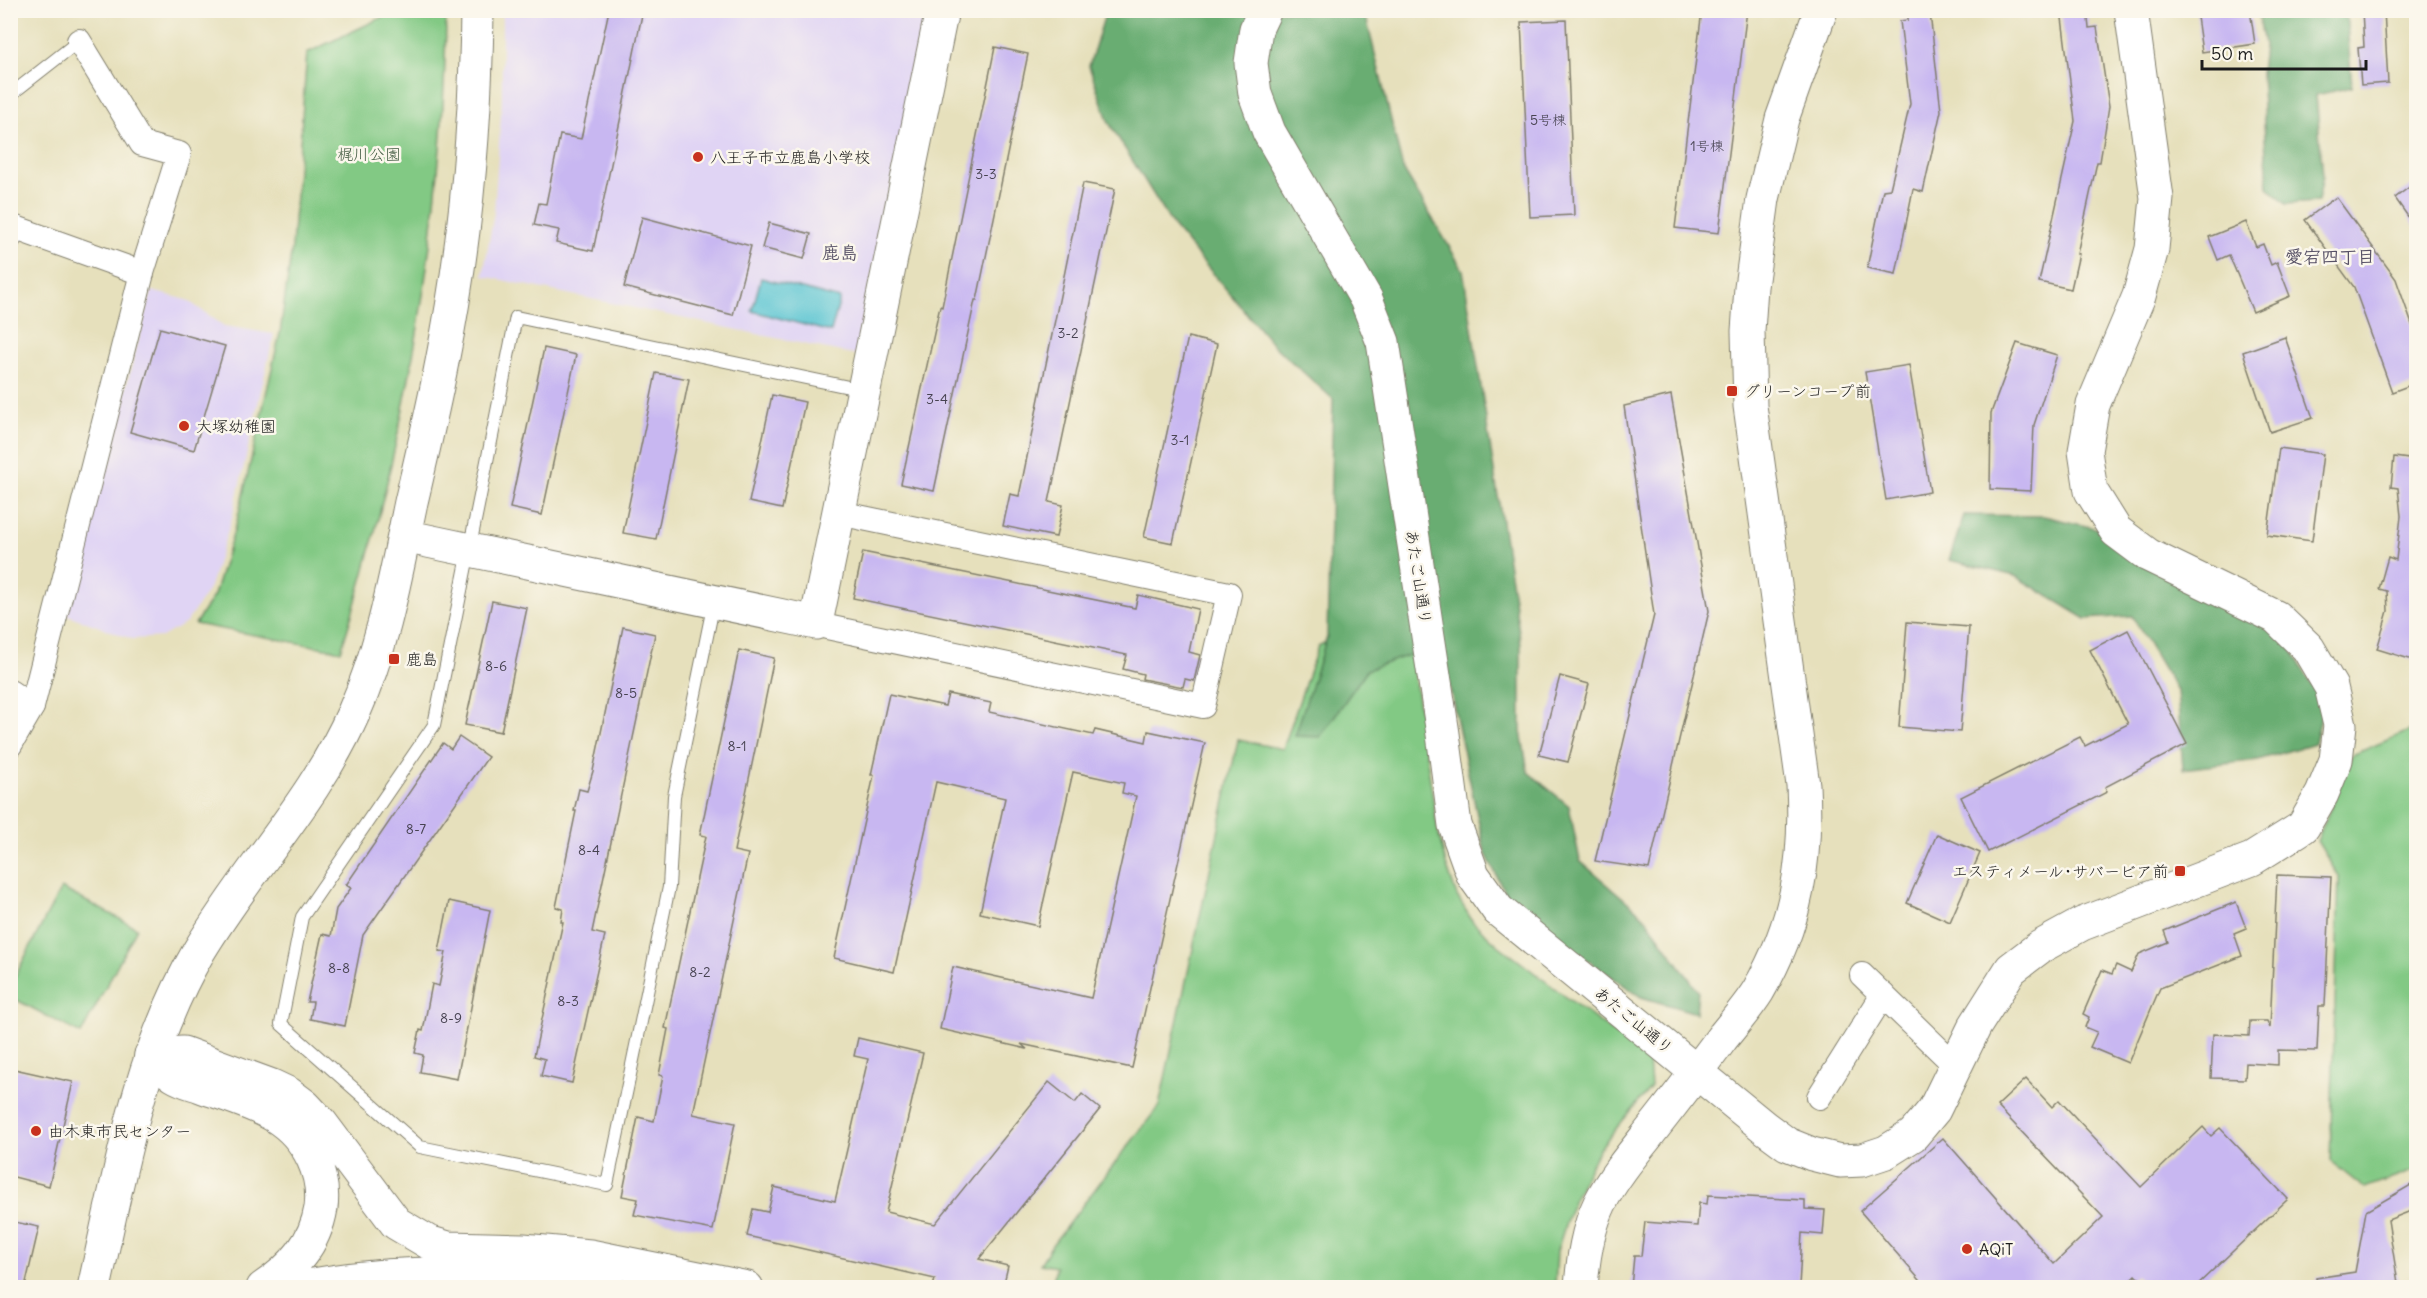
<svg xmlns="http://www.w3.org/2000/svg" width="2427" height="1298" viewBox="0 0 2427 1298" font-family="Delius,'Klee One',sans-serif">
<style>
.built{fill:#e0d4f4}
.green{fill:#82c984;stroke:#4f7250;stroke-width:1.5}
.forest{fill:#69ad72;stroke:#426447;stroke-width:1.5}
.water{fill:#58c4d2;stroke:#3a7077;stroke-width:1.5}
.building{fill:#c8b7f1}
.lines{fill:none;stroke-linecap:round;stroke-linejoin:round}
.lane-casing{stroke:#817e6c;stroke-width:14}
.street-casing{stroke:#817e6c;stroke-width:26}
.secondary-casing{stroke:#817e6c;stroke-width:35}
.lane{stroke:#fff;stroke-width:12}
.street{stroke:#fff;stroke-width:24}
.secondary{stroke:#fff;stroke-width:33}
.poi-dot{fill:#c8321e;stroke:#fbf7ec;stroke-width:2}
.labels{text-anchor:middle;stroke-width:5;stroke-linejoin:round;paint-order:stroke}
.number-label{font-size:14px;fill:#474351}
.park-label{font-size:16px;fill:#405940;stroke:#fbf7ec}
.poi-label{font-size:16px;fill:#1c1c1c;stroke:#fbf7ec;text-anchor:start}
.street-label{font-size:16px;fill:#1c1c1c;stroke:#fbf7ec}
.neighbourhood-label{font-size:18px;font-weight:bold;fill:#585267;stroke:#fbf7ec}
</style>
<rect width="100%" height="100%" fill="#fbf7ec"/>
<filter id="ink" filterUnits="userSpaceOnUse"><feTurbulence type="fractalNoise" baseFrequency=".0167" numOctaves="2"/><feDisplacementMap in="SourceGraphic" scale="12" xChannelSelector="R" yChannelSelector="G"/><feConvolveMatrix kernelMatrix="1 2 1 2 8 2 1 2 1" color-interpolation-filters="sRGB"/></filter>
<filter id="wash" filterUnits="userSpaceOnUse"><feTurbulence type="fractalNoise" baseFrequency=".008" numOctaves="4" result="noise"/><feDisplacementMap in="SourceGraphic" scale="24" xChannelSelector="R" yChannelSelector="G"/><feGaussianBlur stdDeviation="1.35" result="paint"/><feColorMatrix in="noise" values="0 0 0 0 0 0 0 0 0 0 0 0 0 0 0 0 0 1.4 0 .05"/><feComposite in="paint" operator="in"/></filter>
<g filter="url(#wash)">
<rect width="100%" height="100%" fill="#e6e0bc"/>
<g class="built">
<path d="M502,11H928L856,355L483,276L494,213L502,101Z"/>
<path d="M152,291L187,300L224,326L274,334L232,518L209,589L186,623L162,637L132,639L65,614Z"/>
</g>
<g class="green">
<path d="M389,14L446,16C444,227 404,449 341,651L195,624L214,595L237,521L280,333L292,247L307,53Z"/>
<path d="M1403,602L1438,832L1446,864L1457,896L1473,922L1498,945L1649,1060L1651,1087L1599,1149L1573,1201L1557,1251L1555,1287L1052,1288L1056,1267L1040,1264L1052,1245L1159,1106L1238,740L1283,749L1318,646Z"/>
<path d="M2416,728V1170L2365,1189L2330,1161L2339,877L2317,841L2352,755Z"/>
<path d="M61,888L137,928L81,1034L11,997V984Z"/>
</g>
<g class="forest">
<path d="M1106,11H1370L1365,13L1403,169L1463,270L1521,645V731L1528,772L1569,806L1580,861L1644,916L1698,991L1696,1013L1641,997L1552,935L1506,895L1485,852L1445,665L1418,652L1367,670L1320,737L1295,736L1327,637L1333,399L1273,345L1173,226L1109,123L1089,66Z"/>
<path d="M2258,11H2346L2352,87L2316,95L2323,176L2318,202L2286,204L2268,187L2261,74L2264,45Z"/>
<path d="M1964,515L2044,516L2103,530L2275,623L2324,704L2315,743L2258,760L2183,769L2177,691L2132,616L2086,619L2015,576L1949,560Z"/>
</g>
<path class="water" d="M761,278L840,299L831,332L752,311Z"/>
<g id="blocks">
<g class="building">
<path d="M609,10H643L593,251L556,243L559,230L534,225L539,203L546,204L560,135L581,139Z"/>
<path d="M1702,10H1747L1719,233L1675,228Z"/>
<path d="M2061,10H2087L2089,28L2097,27L2109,106L2100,162H2097L2077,254H2079L2071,289L2039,282L2075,121Z"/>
<path d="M2196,10H2250L2255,44L2202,52Z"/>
<path d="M2362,10H2384L2388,83L2361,85L2358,48L2364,47Z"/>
<path d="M1930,13L1941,111L1923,192L1913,189L1896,274L1867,268L1883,190L1890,189L1910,104L1900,21L1908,20V16Z"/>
<path d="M1566,20L1574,215L1530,217L1521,22Z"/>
<path d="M995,47L1028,54L977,300H975L934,491L901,484L940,306L942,307Z"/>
<path d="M2416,182V228L2395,198Z"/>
<path d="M1083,183L1115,189L1049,502L1063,505L1056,537L1003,526L1010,494L1019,496Z"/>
<path d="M2336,197L2396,279L2416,336V383L2392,392L2354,287L2305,220Z"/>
<path d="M642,217L751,246L733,315L624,287Z"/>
<path d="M2246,222L2256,247L2263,244L2271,265L2277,262L2290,296L2253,312L2229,255L2218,260L2209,237Z"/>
<path d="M769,223L811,234L804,259L762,248Z"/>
<path d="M160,328L225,346L194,450L130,432Z"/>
<path d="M1188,337L1217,344L1173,543L1144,537Z"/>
<path d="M2285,337L2313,418L2270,432L2243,352Z"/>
<path d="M2017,343L2057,355L2034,425L2031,491L1990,489L1991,413Z"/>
<path d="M544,348L576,355L542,515L510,508Z"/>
<path d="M1909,365L1930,492L1886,500L1865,372Z"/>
<path d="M656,373L689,379L656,539L623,533Z"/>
<path d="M772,395L805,402L782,509L749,502Z"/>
<path d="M1671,395L1709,611L1649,869L1595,861L1654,615L1624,406Z"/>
<path d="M2279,448L2323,454L2312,541L2267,535Z"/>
<path d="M2394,457L2416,460V661L2377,649L2388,611L2387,591L2379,589L2388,557L2396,560L2401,516L2398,488L2391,487Z"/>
<path d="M863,552L1135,608L1138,595L1198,609L1189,652L1200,655L1194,681L1185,679L1183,687L1142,679L1143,674L1123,669L1127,655L853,598Z"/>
<path d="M492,601L527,608L501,732L465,725Z"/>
<path d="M1907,622L1969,627L1960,732L1899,727Z"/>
<path d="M623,627L655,634L592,932L605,935L572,1083L541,1076L545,1059L534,1056L563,922H561L563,909L556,907L576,811H574L579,789L587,791L593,771Z"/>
<path d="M2128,630L2187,744L2105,787L2107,792L1988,852L1961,797L2080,737L2085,746L2128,724L2090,650Z"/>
<path d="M739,650L774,658L734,851L748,854L693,1114L735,1123L713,1230L634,1215L638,1199L622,1196L638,1117L654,1121L663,1076L659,1075L668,1029L665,1028L706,836L700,835Z"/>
<path d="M1560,676L1589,684L1568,762L1539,755Z"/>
<path d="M889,694L945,706L948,694L991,703L989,712L1093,735L1095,730L1146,742L1148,731L1205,743L1132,1068L1021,1044L1027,1049L940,1029L953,967L1091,998L1136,796L1122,793L1124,783L1073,772L1038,926L980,913L1005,798L936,782L894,972L834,958L874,775H871Z"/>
<path d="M459,737L488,757L363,935L345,1026L310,1019L313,1002H307L322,934L331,936L336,909L351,888L346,885L443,743L451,749Z"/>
<path d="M1937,834L1980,853L1950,922L1907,903Z"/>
<path d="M2277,875L2331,877L2325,1006H2319L2317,1051L2278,1050V1065L2246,1063L2245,1079L2211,1078L2213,1034L2249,1036L2250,1021H2267L2270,1028Z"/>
<path d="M449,901L490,910L457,1079L420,1072L423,1055L415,1053L420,1030L423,1031L432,984L439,986L446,952L439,951Z"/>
<path d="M2236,902L2246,928L2234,933L2242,956L2160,988L2128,1063L2090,1047L2097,1032L2085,1027L2089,1017L2083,1014L2102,970L2112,974L2116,965L2131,972L2139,954L2168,942L2164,931Z"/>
<path d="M858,1038L923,1053L886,1212L935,1224L1049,1082L1075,1103L1082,1094L1100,1109L979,1259L1008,1266L1003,1287H933L935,1279L747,1236L753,1209L768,1212L774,1187L835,1201L868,1059L854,1056Z"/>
<path d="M10,1068L73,1082L49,1186L10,1176Z"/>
<path d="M2026,1079L2052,1107L2059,1100L2141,1187L2203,1127L2211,1136L2220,1128L2288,1199L2195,1287H2148L2136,1275L2123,1287H1926L1860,1211L1943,1138L2054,1264L2103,1217L1997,1106Z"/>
<path d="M2416,1182V1209L2388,1220L2398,1283L2371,1287H2317L2316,1278L2355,1272L2366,1211Z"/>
<path d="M1708,1195L1805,1200V1209L1825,1210L1823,1235L1802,1233L1799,1287H1631L1634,1256H1641L1645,1222L1697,1226L1699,1203L1707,1204Z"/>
<path d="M10,1221L39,1227L25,1287H10Z"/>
</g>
</g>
</g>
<g filter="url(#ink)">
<use href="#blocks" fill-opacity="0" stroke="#817e6c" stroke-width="1.5"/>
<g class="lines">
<defs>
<g id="lane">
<path d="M10,95L79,41"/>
<path d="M714,602L674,796L669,887L607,1185L420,1147L281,1024L302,917L434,725L516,317L863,390"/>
</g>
<g id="street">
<path d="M10,237L13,227L142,273"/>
<path d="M816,623L827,627L1203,706L1229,594L839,513"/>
<path d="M10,692L32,707"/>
<path d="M10,745L32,707L142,273L179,154L142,144L79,41"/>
<path d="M1862,975L1956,1066"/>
<path d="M1819,1097L1883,995"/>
</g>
<g id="secondary">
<path d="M1265,10L1256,29L1251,63L1255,94L1269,132L1366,299L1383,342L1443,734L1455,825L1473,875L1498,910L1764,1127L1787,1144L1812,1154L1840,1161L1862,1160L1886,1152L1913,1135L1934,1110L1975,1026L2011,969L2040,947L2082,924L2252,859L2303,827L2322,794L2336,760L2340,725L2331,687L2308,648L2276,617L2148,555L2116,531L2091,491L2085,451L2093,405L2139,296L2152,249L2157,198L2131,10"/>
<path d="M404,536L816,623L942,10"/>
<path d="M151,1055L183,1053L272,1086L289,1094L305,1106L321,1123L396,1223L428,1242L448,1248L523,1250L590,1256L747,1288"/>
<path d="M151,1055C159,1061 167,1071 175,1076C183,1081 193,1083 201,1086C247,1103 291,1111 313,1159C320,1174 323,1192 321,1208C315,1244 293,1268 263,1288"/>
<path d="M94,1288C120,1172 139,1054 199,951C248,869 316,799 354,712C384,645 396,573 411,502C422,455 433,409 442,362C465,247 476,128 477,10"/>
<path d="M298,1288C392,1268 515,1270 609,1288"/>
<path d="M1581,1288C1583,1259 1587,1230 1600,1203C1612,1179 1630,1157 1647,1136C1672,1104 1698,1071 1722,1038C1734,1023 1748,1007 1758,991C1797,924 1807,861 1803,785L1750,406L1748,331L1751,287L1763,199L1782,119L1821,10"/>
</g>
</defs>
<use href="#lane" class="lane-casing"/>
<use href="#street" class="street-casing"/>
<use href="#secondary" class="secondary-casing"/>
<use href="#lane" class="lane"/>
<use href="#street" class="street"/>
<use href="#secondary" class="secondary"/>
</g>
</g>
<g class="poi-dot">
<circle cx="698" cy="157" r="6"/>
<rect x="1726" y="385" width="12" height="12" rx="3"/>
<circle cx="184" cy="426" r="6"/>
<rect x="388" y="653" width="12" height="12" rx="3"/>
<rect x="2174" y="865" width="12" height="12" rx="3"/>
<circle cx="36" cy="1131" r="6"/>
<circle cx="1967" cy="1249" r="6"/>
</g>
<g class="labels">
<g class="number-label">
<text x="1548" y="125">5号棟</text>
<text x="1707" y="151">1号棟</text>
<text x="986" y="179">3-3</text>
<text x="1068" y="338">3-2</text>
<text x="937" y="404">3-4</text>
<text x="1180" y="445">3-1</text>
<text x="496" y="671">8-6</text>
<text x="626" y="698">8-5</text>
<text x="737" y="751">8-1</text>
<text x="416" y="834">8-7</text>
<text x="589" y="855">8-4</text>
<text x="339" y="973">8-8</text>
<text x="700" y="977">8-2</text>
<text x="568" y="1006">8-3</text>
<text x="451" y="1023">8-9</text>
</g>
<g class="park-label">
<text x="369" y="160">梶川公園</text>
</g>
<g class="poi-label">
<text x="710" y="163">八王子市立鹿島小学校</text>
<text x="1744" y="397">グリーンコープ前</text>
<text x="196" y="432">大塚幼稚園</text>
<text x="406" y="665">鹿島</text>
<text x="2168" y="877" text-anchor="end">エスティメール･サバービア前</text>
<text x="48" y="1137">由木東市民センター</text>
<text x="1979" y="1255">AQiT</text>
</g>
<g class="street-label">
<text transform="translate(1419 577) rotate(81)" y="6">あたご山通り</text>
<text transform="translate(1634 1020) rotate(39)" y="6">あたご山通り</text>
</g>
<g class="neighbourhood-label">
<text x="840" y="259">鹿島</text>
<text x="2330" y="263">愛宕四丁目</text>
</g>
</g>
<rect width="2427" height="1298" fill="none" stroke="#fbf7ec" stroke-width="36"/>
<path d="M2202 60v9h164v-9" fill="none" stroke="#1c1c1c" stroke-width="3"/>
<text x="2211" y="60" font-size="18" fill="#1c1c1c" stroke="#fbf7ec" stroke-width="4.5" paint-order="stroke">50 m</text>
</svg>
